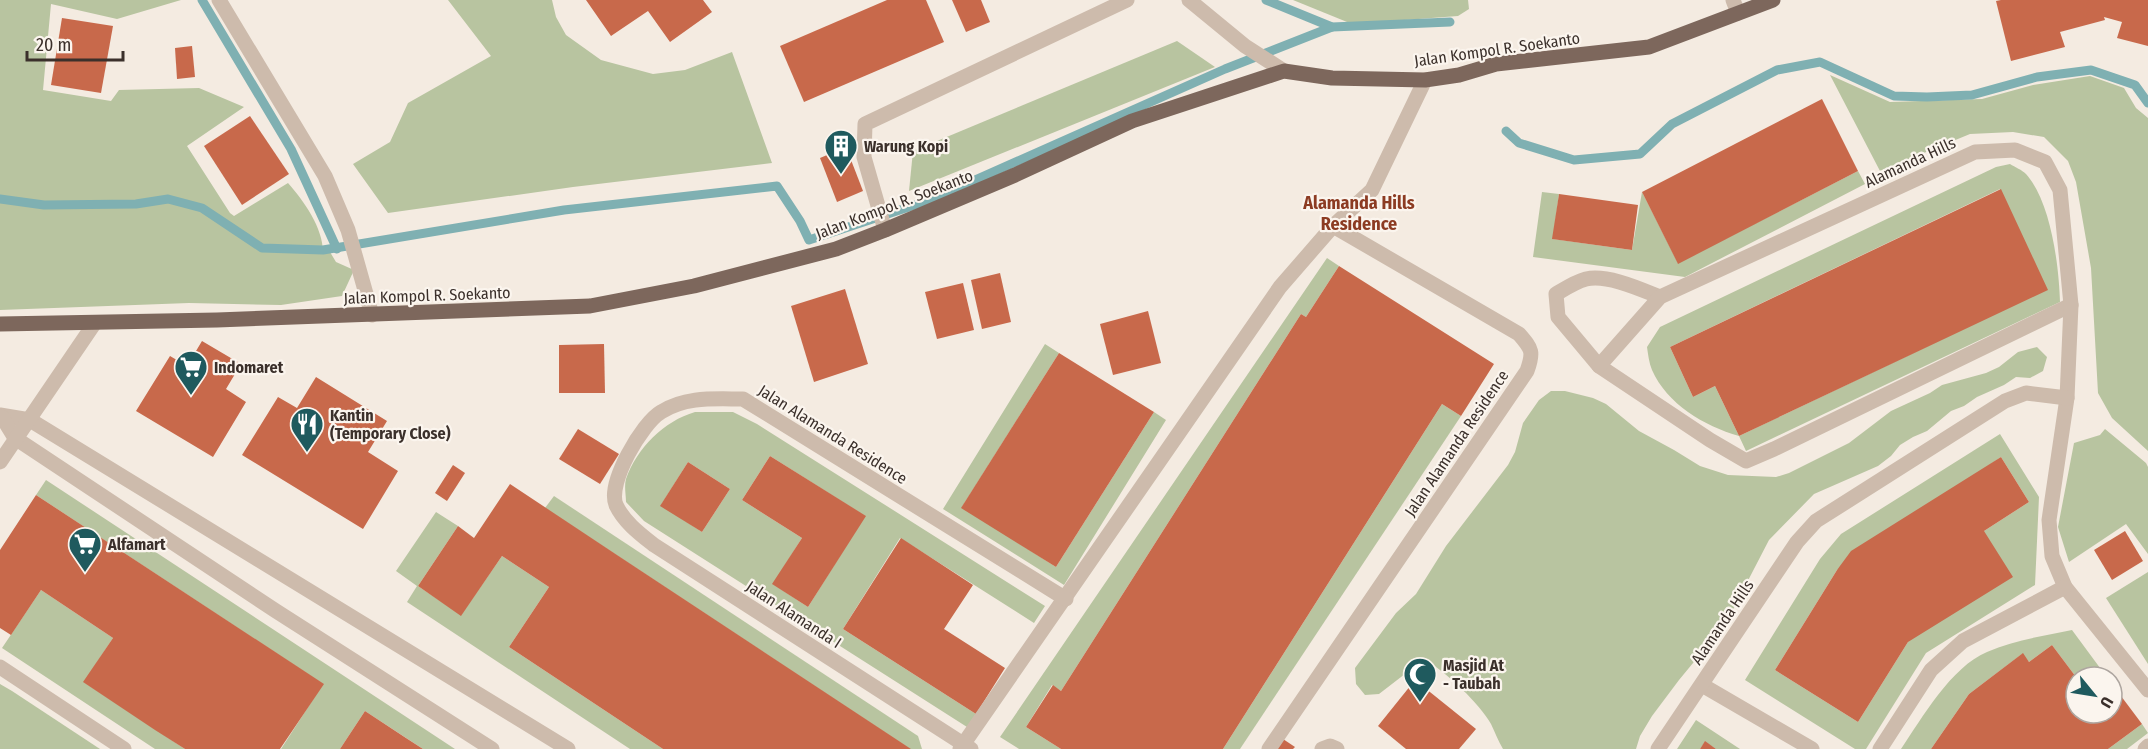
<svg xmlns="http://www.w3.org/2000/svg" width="2148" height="749" viewBox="0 0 2148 749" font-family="'Fira Sans Condensed',sans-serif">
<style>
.green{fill:#b8c4a0;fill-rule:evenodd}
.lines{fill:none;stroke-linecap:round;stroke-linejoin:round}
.stream{stroke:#7fb0b2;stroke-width:9}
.building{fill:#c8694b}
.minor{stroke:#cdbbac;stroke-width:15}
.major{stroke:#7d675c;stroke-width:15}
.labels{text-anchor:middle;stroke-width:4.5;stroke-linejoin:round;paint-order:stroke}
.street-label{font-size:16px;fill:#3b302b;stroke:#fbf5ee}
.poi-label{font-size:16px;font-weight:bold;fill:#3b302b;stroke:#fbf5ee;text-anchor:start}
.neighbourhood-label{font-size:18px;font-weight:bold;fill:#8c3b22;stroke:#fbf5ee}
</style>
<rect width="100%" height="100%" fill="#f4ebe1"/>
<g class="green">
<path d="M0,0H181L117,19L51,4L43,90L111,101L119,90L199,88L244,107L187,146L230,213L234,216L288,183C304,201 323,228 323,252H330L336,262L354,270L342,296L281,305L189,303L0,310Z"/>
<path d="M448,0H552L556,17L566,35L601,60L653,74L685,70L732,52L772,163L573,187L388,213L353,164L390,142L408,103L491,56Z"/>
<path d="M1293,0H1468L1469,9L1458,16L1352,24Z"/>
<path d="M1177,41L1215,67L909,191L913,151Z"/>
<path d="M1830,75L1890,102L1982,99L2033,85L2090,76L2124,88L2136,108L2148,118V451L2112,418L2098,393L2091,268L2076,182L2068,161L2044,137L2013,132L1970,134L1880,171Z"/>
<path d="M2010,164C2015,167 2022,170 2026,174C2051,202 2059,266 2060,302L1746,451L1739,436C1704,426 1667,404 1652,370C1649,363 1648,354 1647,347L1660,327L1996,167ZM2000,189L1999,312L1739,436L1715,386L1693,397L1670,347Z"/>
<path d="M1858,171L1865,184L1685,277L1533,257L1542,192L1559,194L1553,239L1632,250L1642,192L1678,263Z"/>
<path d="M1327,258L1339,266L1306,317L1301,314L1061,691L1052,685L1026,727L1061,749H1019L1000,737Z"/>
<path d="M1045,344L1059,353L962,507L1056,567L1154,412L1166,420L1064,585L943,509Z"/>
<path d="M2037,347L2047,357L2043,371L2030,378L2016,377L2004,385L1977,397L1964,406L1951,411L1927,431L1913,437L1900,445L1891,456L1878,466L1814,494L1769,540L1726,623L1679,680L1652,716L1640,736L1636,749H1503C1498,741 1495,732 1491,724C1480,704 1446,672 1427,661L1414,667L1379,694L1365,695L1356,684L1355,668L1396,613L1416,594L1446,546L1508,465L1515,452L1523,423L1539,400L1551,391H1565L1593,398L1606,404L1639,431L1674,450L1700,466L1728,475L1776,477L1789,473L1849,443L1891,411L1930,393L1942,385L1986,373L1999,367L2018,352Z"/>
<path d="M1442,404L1461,416L1240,749H1223Z"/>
<path d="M695,412H733L757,424L1045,606L1034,623L900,538L843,629L976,714L967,727L644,521L626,502C626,495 624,486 626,479C637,448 664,421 695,412ZM770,456L865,516L808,607L773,584L802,538L742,500ZM688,462L730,489L702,532L661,505Z"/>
<path d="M2105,429L2146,463L2148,467V554L2126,524L2069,562L2058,527L2074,443L2100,435Z"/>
<path d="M2000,434L2039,497L2035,585L1926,653L1866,749H1855L1745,680L1820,559L1841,534ZM2001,457L2029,502L1984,531L1908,642L1858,722L1775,670L1837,570Z"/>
<path d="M46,480L455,749H423L365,711L340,749H281L323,684L36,495Z"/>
<path d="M554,496L918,736L922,749H910L545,508Z"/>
<path d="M436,512L458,526L418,586L461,615L502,556L549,587L509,647L663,749H630L407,602L417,586L396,571Z"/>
<path d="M2148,572V664L2106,598Z"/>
<path d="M41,590L113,638L84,682L185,749H155L2,648Z"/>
<path d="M2072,630L2103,672L2097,677H2076L2052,645L2029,662L2022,654L1969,694L1931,749H1901C1922,718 1951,667 1987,652C2014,640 2044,636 2072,630Z"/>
<path d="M0,684L12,691L100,749H0Z"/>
<path d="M1696,720L1740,749H1716L1705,742L1700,749H1677Z"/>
<path d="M2142,724L2148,733L2127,749H2108Z"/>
</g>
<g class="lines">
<g class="stream">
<path d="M202,0L291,149L337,249"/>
<path d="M1266,0L1332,27L1450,22"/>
<path d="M1506,131L1519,143L1574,160L1640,154L1672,124L1777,70L1820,62L1894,96L1927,97L1972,95L2037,77L2091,70L2135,85L2148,103"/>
<path d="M0,199L44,205L136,204L168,199L202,208L262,248L323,250L564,210L777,186L800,221L809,240L930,200L1225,69L1332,27"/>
</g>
</g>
<g class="building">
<path d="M586,0H703L712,12L670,42L648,11L611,36Z"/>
<path d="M887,0H926L944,42L804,102L780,46Z"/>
<path d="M952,0H981L990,22L966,32Z"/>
<path d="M2001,0H2148V46L2117,38L2122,22L2104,17L2105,20L2060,32L2065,47L2011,61L1996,1Z"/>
<path d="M62,18L113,26L101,93L51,85Z"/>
<path d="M192,46L195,77L177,79L175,48Z"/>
<path d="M1822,99L1858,171L1678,264L1642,192Z"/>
<path d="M250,116L289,174L242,205L204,146Z"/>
<path d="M846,147L863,191L837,202L820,158Z"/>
<path d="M2001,189L2048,290L1739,436L1715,386L1693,397L1670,347Z"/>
<path d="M1559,194L1638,205L1632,250L1552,239Z"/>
<path d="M1339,266L1494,364L1461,416L1442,404L1223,749H1061L1026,727L1053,685L1061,691L1301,314L1306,317Z"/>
<path d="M1000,273L1011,322L982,329L971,280Z"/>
<path d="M963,283L974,330L937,339L925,292Z"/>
<path d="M845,289L868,364L814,382L791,306Z"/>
<path d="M1148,311L1161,363L1113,375L1100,324Z"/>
<path d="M202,341L241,364L226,389L246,402L213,457L136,411L170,356L187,366Z"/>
<path d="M604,344L605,393H559V345Z"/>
<path d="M1059,353L1154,412L1056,567L961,508Z"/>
<path d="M316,377L387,421L368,452L398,471L363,529L242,455L278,397L297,408Z"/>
<path d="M578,429L619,454L600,484L559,459Z"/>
<path d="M770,456L866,516L808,607L772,584L802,538L742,500Z"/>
<path d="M2001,457L2029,502L1984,531L2013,577L1908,642L1858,722L1775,670L1837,570L1851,551Z"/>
<path d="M688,462L730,489L702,532L660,506Z"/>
<path d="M453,465L465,473L447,501L435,493Z"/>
<path d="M510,484L617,555L911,749H663L509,647L549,587L502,556L461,616L418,586L458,526L474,538Z"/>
<path d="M36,495L324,684L280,749H185L155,730L83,682L113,638L41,590L11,635L0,628V550Z"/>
<path d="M2125,531L2143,561L2112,580L2094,550Z"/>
<path d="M901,538L973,585L944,629L1005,668L976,714L843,629Z"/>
<path d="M2052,645L2076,677V713H2112V684L2142,724L2108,749H1931L1969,694L2023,653L2029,662Z"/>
<path d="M1415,680L1476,729L1459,749H1406L1378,726Z"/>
<path d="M365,711L406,738L423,749H340Z"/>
<path d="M1283,739L1295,747L1293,749H1276Z"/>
<path d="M1705,741L1716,749H1700Z"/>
</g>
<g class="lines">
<g class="minor">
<path d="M219,0L325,176L348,230L372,315"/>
<path d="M1189,0L1245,46L1284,71"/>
<path d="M1733,0L1738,13"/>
<path d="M885,230L864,157L865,124L1127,0"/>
<path d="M1660,297C1640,289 1607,274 1586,279C1575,282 1566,288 1556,294L1558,317L1599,366L1710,440L1746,461L1774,449L2071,305"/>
<path d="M1599,366L1660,297L1975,152L2015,150L2045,162L2060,190L2071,305L2067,398L2049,520L2052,556L2065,587L2148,690"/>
<path d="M0,415L30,420L568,749"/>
<path d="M2,417L15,438L276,611L492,749"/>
<path d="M0,462L94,324"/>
<path d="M0,667L124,749"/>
<path d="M1702,685L1812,749"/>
<path d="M960,749L1280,287L1333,226L1372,190L1425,80"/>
<path d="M971,749L654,545C640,534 624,522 616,505C607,483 642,423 661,412C686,396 715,399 743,399L1066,599"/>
<path d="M1269,749L1527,371C1534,352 1532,349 1519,334L1333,226"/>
<path d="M1322,749L1330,746L1337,749"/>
<path d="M1658,749L1797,542L1816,521L2005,401L2026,393L2067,398"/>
<path d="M1880,749L1931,670L1963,641L2065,587"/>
<path d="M2145,749L2148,746"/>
</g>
<path class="major" d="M0,324L217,320L590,306L694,286L836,249L885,230L1015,175L1132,121L1284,71L1332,78L1425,80L1459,75L1496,64L1649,47L1773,0"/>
</g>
<defs>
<symbol id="building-pin" viewBox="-11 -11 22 30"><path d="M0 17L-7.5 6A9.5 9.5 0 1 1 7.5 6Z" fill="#1f5a5e" stroke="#fbf5ee"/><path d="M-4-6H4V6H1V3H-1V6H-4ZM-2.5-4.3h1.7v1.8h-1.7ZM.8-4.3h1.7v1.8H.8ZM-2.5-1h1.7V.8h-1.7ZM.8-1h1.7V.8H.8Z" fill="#fff"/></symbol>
<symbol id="supermarket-pin" viewBox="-11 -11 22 30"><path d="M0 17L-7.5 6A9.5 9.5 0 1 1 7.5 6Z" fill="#1f5a5e" stroke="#fbf5ee"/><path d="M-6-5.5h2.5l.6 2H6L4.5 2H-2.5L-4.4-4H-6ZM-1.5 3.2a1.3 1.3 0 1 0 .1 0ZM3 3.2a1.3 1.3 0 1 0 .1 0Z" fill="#fff"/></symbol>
<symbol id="restaurant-pin" viewBox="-11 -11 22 30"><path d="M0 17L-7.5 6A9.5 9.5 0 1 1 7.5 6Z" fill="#1f5a5e" stroke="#fbf5ee"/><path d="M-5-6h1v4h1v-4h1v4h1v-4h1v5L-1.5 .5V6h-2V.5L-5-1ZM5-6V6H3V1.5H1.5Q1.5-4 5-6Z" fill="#fff"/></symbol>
<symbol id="mosque-pin" viewBox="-11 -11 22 30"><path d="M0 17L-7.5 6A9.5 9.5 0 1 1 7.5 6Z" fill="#1f5a5e" stroke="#fbf5ee"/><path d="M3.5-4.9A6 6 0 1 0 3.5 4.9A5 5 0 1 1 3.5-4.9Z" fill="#fff"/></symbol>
</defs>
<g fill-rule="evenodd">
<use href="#building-pin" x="822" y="127" width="38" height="52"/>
<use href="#supermarket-pin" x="172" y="348" width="38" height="52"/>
<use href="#restaurant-pin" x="288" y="405" width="38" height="52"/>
<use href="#supermarket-pin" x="66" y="525" width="38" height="52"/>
<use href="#mosque-pin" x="1401" y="655" width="38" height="52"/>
</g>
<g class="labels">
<g class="street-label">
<text transform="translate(1497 49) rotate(-8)" y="6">Jalan Kompol R. Soekanto</text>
<text transform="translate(1910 162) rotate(-25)" y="6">Alamanda Hills</text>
<text transform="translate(894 204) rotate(-21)" y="6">Jalan Kompol R. Soekanto</text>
<text transform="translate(427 295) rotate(-2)" y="6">Jalan Kompol R. Soekanto</text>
<text transform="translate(833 434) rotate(32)" y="6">Jalan Alamanda Residence</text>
<text transform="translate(1456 443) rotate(-56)" y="6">Jalan Alamanda Residence</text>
<text transform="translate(794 614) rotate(33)" y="6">Jalan Alamanda I</text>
<text transform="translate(1722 622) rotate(-56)" y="6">Alamanda Hills</text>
</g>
<g class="poi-label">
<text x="864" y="152">Warung Kopi</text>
<text x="214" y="373">Indomaret</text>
<text x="330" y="421">Kantin<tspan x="330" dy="18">(Temporary Close)</tspan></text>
<text x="108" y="550">Alfamart</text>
<text x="1443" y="671">Masjid At<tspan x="1443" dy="18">- Taubah</tspan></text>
</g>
<g class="neighbourhood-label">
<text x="1359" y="209">Alamanda Hills<tspan x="1359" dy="21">Residence</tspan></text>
</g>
</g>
<g transform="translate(2094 695) rotate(120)"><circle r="28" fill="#fbf5ee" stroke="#aea6a0" stroke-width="1.5"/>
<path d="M0-4.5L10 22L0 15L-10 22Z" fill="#1f5a5e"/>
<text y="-9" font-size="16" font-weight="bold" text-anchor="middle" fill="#3b302b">U</text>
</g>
<path d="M27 51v9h96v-9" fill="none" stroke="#3b302b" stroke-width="3"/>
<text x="36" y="51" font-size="18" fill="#3b302b" stroke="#fbf5ee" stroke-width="4.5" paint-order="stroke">20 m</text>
</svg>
